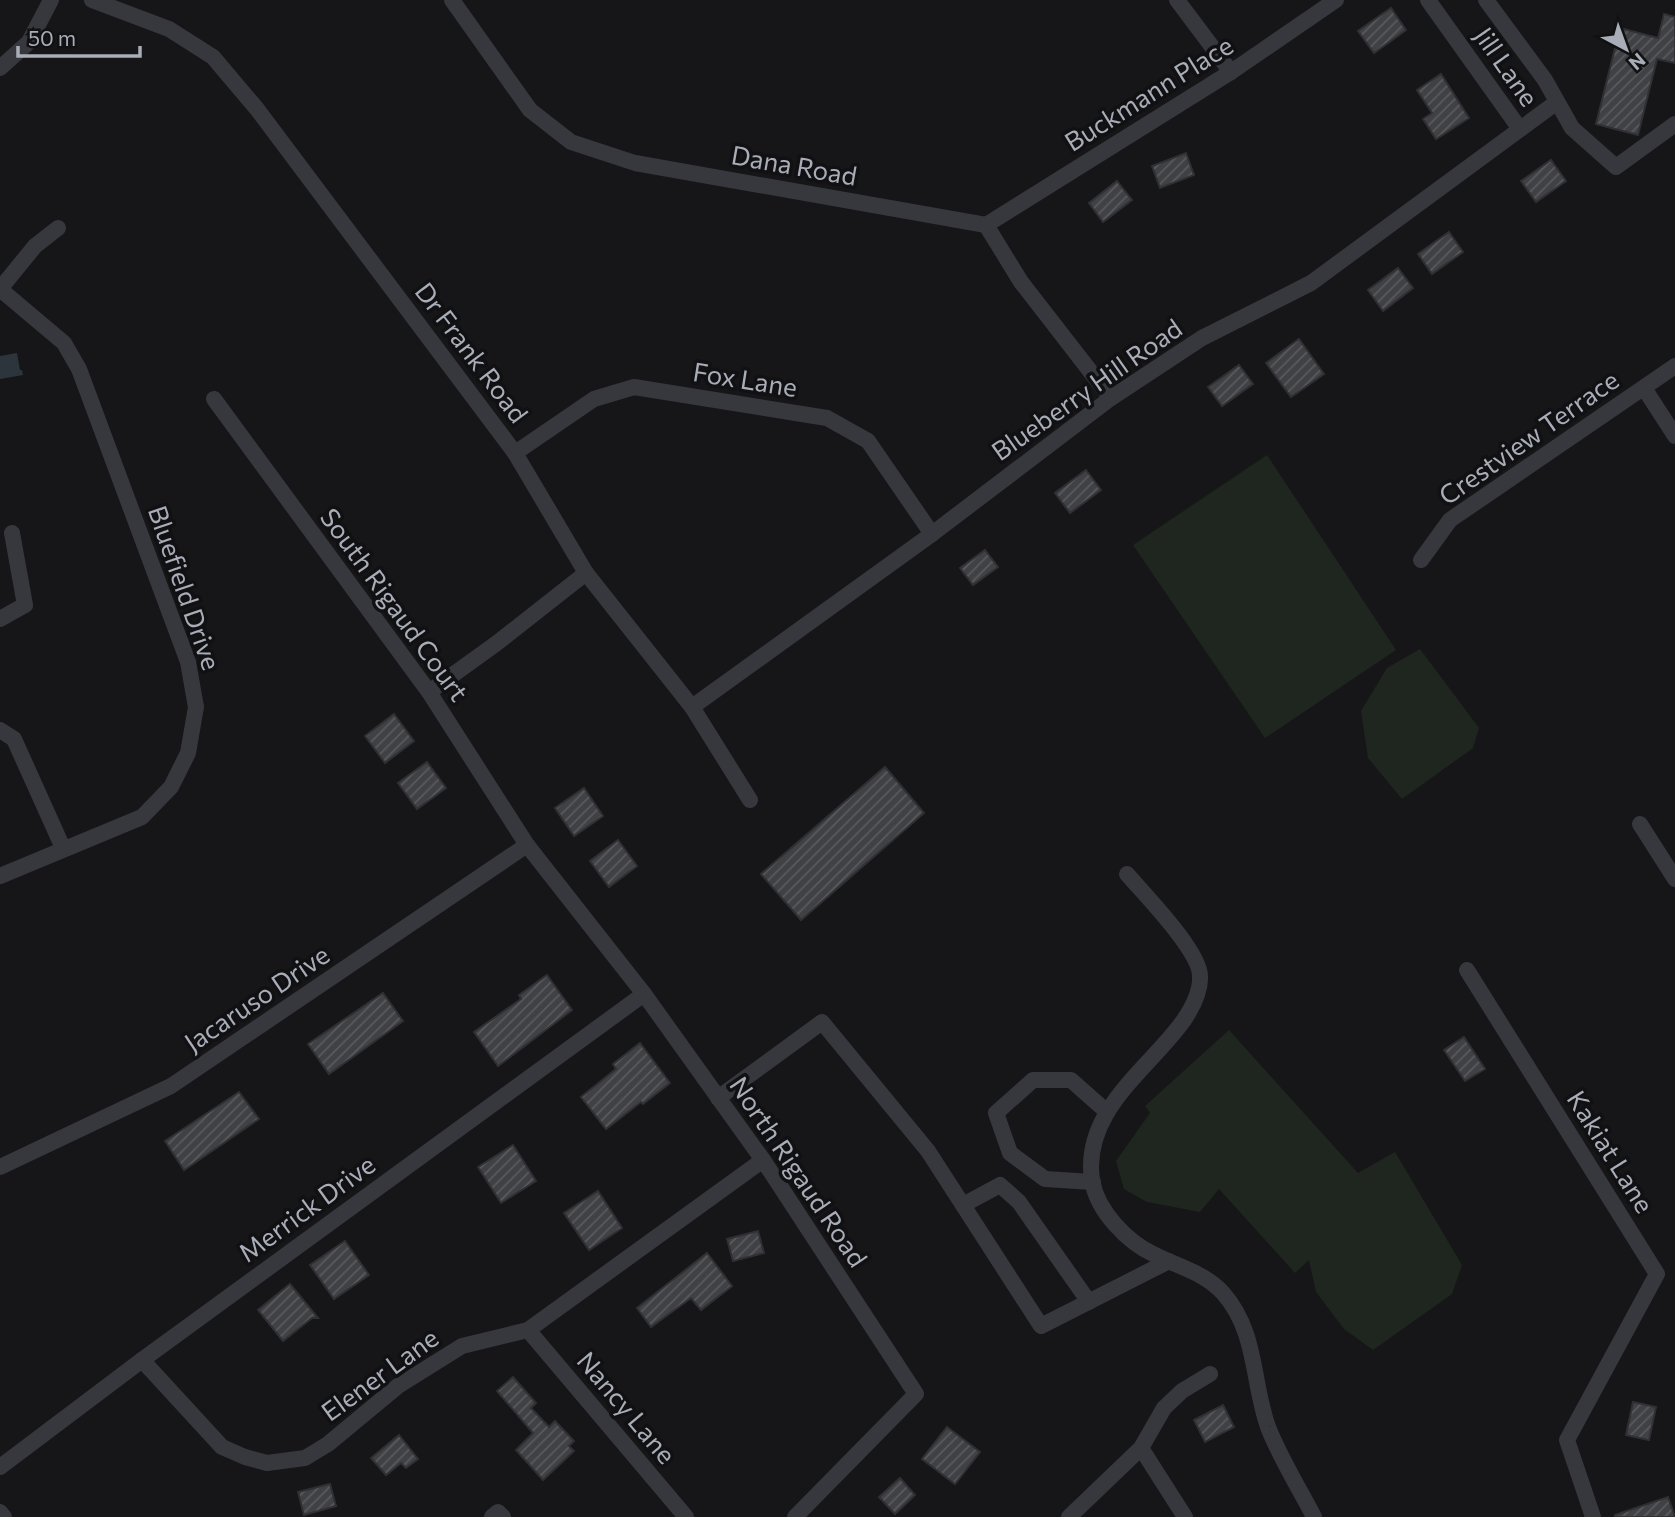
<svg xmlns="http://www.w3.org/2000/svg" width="1675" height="1517" viewBox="0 0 1675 1517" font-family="Commissioner,sans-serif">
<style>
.pitch{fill:#1e261f}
.water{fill:#2c353c}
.building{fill:url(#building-hatch);stroke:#303034;stroke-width:2}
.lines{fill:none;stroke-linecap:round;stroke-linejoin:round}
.minor{stroke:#37383d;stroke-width:16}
.labels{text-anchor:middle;stroke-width:7;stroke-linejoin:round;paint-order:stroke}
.street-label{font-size:26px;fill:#a8adb8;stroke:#111113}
</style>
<defs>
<pattern id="building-hatch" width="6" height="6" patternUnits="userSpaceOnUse" patternTransform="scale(1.75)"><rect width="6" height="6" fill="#404145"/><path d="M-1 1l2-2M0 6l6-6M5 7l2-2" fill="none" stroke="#595a5e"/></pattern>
</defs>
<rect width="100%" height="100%" fill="#161618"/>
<g class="pitch">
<path d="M1267,455L1396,650L1265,738L1133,545Z"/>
<path d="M1420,649L1479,728L1473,748L1402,799L1368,758L1361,711L1387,668Z"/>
<path d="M1229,1030L1358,1173L1395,1152L1462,1265L1452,1294L1373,1350L1344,1329L1316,1292L1309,1260L1295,1273L1219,1189L1200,1212L1147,1202L1124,1189L1116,1161L1150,1113L1145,1106Z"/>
</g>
<path class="water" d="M17,353L20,370H22L23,375L0,379V356Z"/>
<g class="building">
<path d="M1391,8L1406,30L1374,53L1358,31Z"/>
<path d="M1664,14L1675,17V63L1657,59L1638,135L1596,124L1620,28L1658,38Z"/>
<path d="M1441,74L1469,118L1436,139L1423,119L1432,113L1417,90Z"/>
<path d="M1186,153L1194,175L1160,188L1152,166Z"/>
<path d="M1551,160L1566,181L1536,202L1521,181Z"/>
<path d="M1117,181L1132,200L1103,222L1089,203Z"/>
<path d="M1449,232L1463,252L1432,274L1418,254Z"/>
<path d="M1398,268L1413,288L1383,311L1368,290Z"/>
<path d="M1299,339L1324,374L1291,397L1266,363Z"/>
<path d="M1239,365L1253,384L1222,406L1208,387Z"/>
<path d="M1086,470L1101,490L1070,513L1055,493Z"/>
<path d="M985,550L998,567L973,585L960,568Z"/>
<path d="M394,714L414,741L385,763L365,736Z"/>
<path d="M427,762L446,788L417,809L398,783Z"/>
<path d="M885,767L924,813L801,920L761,874Z"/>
<path d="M584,788L603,816L574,836L555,808Z"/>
<path d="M618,840L637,866L609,887L590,861Z"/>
<path d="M547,975L572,1010L498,1066L474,1032L521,999L519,995Z"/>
<path d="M383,993L403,1021L329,1074L308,1044Z"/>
<path d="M1464,1037L1485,1069L1465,1081L1444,1050Z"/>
<path d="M640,1043L670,1083L643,1104L641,1102L606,1129L581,1097L616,1069L613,1064Z"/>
<path d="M239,1092L259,1119L184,1170L165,1141Z"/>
<path d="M513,1145L536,1181L501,1203L478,1167Z"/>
<path d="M598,1191L622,1228L589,1250L564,1213Z"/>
<path d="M758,1231L764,1253L733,1261L727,1239Z"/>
<path d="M345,1241L369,1275L334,1299L310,1265Z"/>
<path d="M707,1253L732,1286L701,1310L691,1298L651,1327L637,1308Z"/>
<path d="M290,1284L318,1318H312L283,1341L258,1310Z"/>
<path d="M513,1377L536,1403L531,1408L549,1427L555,1421L574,1441L569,1446L574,1451L543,1480L516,1450L533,1433L497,1391Z"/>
<path d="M1633,1402L1656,1407L1649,1440L1626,1435Z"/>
<path d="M1223,1405L1234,1427L1205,1442L1194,1420Z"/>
<path d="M947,1427L980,1452L955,1484L922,1459Z"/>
<path d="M399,1435L418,1459L406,1468L401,1463L386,1475L371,1458Z"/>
<path d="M900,1478L915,1495L895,1514L879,1497Z"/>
<path d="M330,1484L336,1506L304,1515L298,1492Z"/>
<path d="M1668,1497L1675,1517H1615V1515Z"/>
</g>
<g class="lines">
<g class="minor">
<path d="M92,0L169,29L213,57L257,109L515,453L586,573L692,707L750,800"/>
<path d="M452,0L530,110L571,142L635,163L986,225L1021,282L1111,398"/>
<path d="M1177,0L1231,72"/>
<path d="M1428,0L1520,129"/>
<path d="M1486,0L1545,80L1572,128L1616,167L1675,124"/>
<path d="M0,68L29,42L51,0"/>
<path d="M986,225L1231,72L1336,0"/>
<path d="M0,289L64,343L79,369L188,662L196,707L188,753L171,787L142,817L0,876"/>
<path d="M0,289L35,246L58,228"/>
<path d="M1644,388L1675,436"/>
<path d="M214,399L429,692L527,845L644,994L763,1160L916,1394L795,1517"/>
<path d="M515,453L594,399L634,387L827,418L868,441L932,534"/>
<path d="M1421,560L1450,520L1675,366"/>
<path d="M0,619L25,605L12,533"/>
<path d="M429,692L497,643L586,573"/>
<path d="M692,707L932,534L1111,398L1202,338L1311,283L1557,102"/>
<path d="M0,730L14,739L63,848"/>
<path d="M1640,824L1675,879"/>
<path d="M1127,874C1145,895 1200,951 1200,976C1201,992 1192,1008 1184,1020C1148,1070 1082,1111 1092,1180C1097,1211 1127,1242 1155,1255C1179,1267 1205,1273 1223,1293C1257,1331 1252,1382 1268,1427C1280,1458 1299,1488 1314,1517"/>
<path d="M1467,970L1657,1274L1567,1440L1593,1517"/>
<path d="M718,1098L822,1022L928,1151L1041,1326L1169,1261"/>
<path d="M0,1167L171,1086L527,845"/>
<path d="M1093,1182L1045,1179L1010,1153L996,1113L1033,1080H1071L1106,1111"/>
<path d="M963,1205L1000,1185L1019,1202L1089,1302"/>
<path d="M528,1330L686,1517"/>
<path d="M142,1360L222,1447L245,1457L267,1463L305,1458L328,1444L398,1386L462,1346L528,1330L763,1160"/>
<path d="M1141,1448L1185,1517"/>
<path d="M0,1467L142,1360L644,994"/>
<path d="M0,1512L4,1517"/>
<path d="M492,1517L498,1512L503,1517"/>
<path d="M1069,1517L1141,1448L1164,1408L1182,1391L1210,1374"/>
</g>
</g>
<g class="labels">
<g class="street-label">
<text transform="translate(1506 67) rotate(55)" y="9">Jill Lane</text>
<text transform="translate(1149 94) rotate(-32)" y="9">Buckmann Place</text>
<text transform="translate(794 166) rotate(10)" y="9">Dana Road</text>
<text transform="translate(471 353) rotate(53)" y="9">Dr Frank Road</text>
<text transform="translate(745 380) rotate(9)" y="9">Fox Lane</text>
<text transform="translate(1087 390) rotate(-35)" y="9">Blueberry Hill Road</text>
<text transform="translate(1529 438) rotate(-35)" y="9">Crestview Terrace</text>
<text transform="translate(184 588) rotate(71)" y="9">Bluefield Drive</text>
<text transform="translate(394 605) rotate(54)" y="9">South Rigaud Court</text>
<text transform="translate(257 999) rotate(-34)" y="9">Jacaruso Drive</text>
<text transform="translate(1610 1152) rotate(58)" y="9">Kakiat Lane</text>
<text transform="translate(798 1172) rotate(56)" y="9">North Rigaud Road</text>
<text transform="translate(307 1209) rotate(-36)" y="9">Merrick Drive</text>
<text transform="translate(380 1375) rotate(-36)" y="9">Elener Lane</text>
<text transform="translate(626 1408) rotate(50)" y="9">Nancy Lane</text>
</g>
</g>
<g transform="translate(1626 49) rotate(139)" stroke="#111113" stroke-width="5" paint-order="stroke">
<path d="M0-5L12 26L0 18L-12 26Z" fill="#a8adb8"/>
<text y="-10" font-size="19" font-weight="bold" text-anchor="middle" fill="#a8adb8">N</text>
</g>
<path d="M18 46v10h122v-10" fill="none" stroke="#a8adb8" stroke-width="3.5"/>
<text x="28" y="46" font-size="21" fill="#a8adb8" stroke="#111113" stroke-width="5" paint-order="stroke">50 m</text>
</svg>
